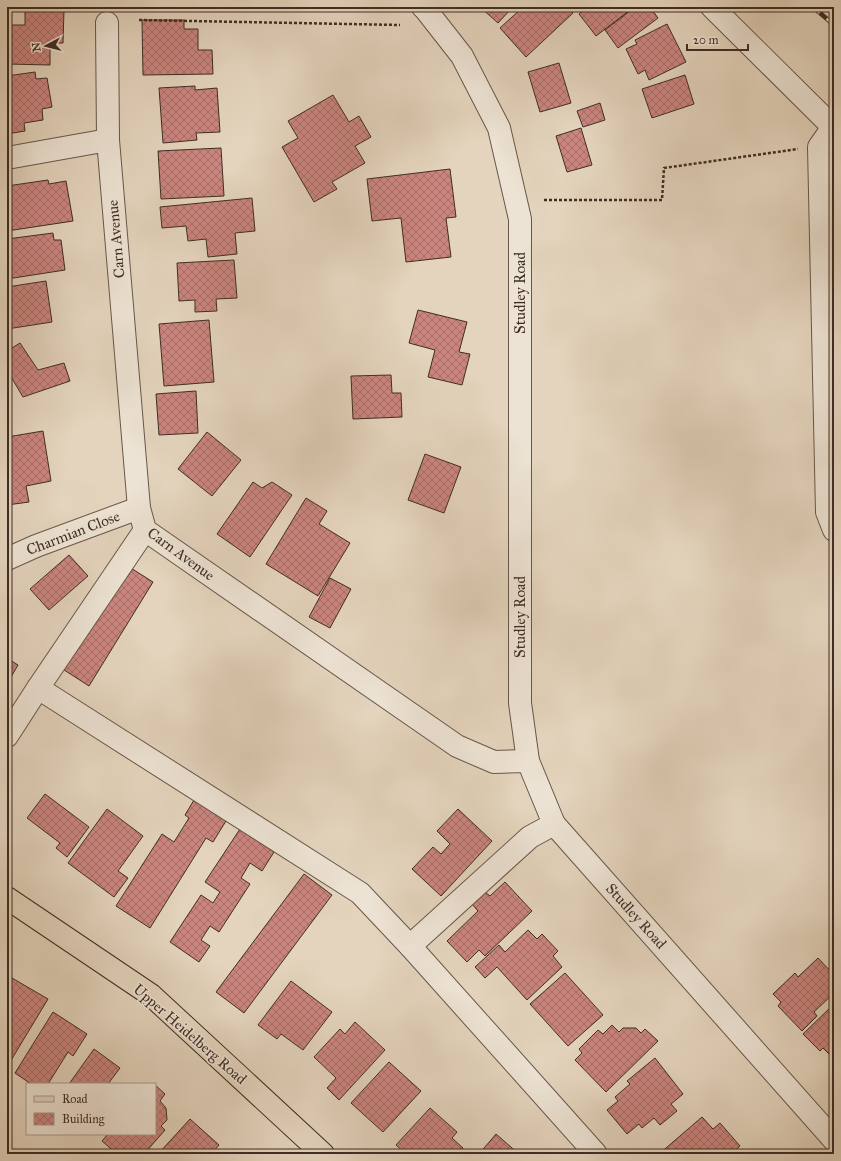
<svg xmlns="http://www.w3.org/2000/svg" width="841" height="1161" viewBox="0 0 841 1161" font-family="'IM FELL Great Primer',serif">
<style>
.building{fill:url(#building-cross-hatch);stroke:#3f2d24}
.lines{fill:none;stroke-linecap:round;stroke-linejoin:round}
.minor-casing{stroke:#68574a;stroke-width:24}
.major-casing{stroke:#3f2d24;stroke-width:24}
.path{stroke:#3f2d24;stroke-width:2.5;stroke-dasharray:3 2;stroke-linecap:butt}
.minor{stroke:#ede3d4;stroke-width:22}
.major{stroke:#e4d4bd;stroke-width:22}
.rail-casing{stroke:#3f2d24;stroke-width:4.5}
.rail{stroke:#ede3d4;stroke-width:3;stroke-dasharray:9;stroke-linecap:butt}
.labels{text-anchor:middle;stroke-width:3;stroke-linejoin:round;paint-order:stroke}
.street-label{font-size:15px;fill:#3f2d24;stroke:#ede3d4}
</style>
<defs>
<pattern id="building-cross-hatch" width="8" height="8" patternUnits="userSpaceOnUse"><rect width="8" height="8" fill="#cb857f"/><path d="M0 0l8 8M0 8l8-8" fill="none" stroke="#a66d68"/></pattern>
</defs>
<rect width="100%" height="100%" fill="#e4d4bd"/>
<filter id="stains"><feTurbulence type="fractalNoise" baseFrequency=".005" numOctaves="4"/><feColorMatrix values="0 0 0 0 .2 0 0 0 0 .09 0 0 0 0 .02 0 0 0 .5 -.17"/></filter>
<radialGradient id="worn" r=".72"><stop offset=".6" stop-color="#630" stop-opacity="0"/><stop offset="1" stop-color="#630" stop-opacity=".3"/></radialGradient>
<g class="building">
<path d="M480,7H508L511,9L498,23Z"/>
<path d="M523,7H567L573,13L526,57L500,28Z"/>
<path d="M588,7H634L596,36L579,14Z"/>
<path d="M635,7H650L658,18L618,48L605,30Z"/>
<path d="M25,9L64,10L63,43H50V65L7,64V39H9V25H25Z"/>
<path d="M142,20H184V29H198V50H212L213,74L143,75Z"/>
<path d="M667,24L686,62L649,80L645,70L638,74L626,49L637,44L635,40Z"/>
<path d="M559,63L571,103L540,112L528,72Z"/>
<path d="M35,72L36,79L47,78L52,107L42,109L43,120L24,123L25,131L7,134V76Z"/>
<path d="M685,75L694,104L652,118L642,89Z"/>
<path d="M195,86V90L217,88L220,132L196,133L197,140L163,143L159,88Z"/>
<path d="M333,95L349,122L359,116L371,137L355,146L365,163L332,182L337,189L314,202L282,147L298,138L288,121Z"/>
<path d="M600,103L605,120L583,127L577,111Z"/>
<path d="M581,128L592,165L567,172L556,136Z"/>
<path d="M221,148L224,196L161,199L158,151Z"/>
<path d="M450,169L456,217L446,218L451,257L406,262L401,218L372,221L367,179Z"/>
<path d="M48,180L49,184L66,181L73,221L7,231V186Z"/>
<path d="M252,198L255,231L235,233L237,254L208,257L206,239L188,241L186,226L162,228L160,207Z"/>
<path d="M53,233L54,240H61L65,270L7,279V239Z"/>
<path d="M234,260L237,298L216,299L217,311L195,312V300L179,301L177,263Z"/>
<path d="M46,281L52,322L7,329V287Z"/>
<path d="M418,310L467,322L459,352L470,354L462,385L428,377L435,350L409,343Z"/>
<path d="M209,320L214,382L164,386L159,324Z"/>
<path d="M20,343L38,370L64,363L70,381L23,397L7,370V351Z"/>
<path d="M391,375L392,393H401L402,417L353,419L351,376Z"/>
<path d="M196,391L198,433L159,435L156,394Z"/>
<path d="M43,431L51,481L26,486L29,502L7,505V437Z"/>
<path d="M207,432L241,460L212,496L178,469Z"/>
<path d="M425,454L461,467L444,513L408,500Z"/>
<path d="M253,482L262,488L272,482L292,495L250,557L217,534Z"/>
<path d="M306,498L327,511L319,524L350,543L318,596L266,564Z"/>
<path d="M69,555L88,576L49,610L30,589Z"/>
<path d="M126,565L153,582L89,686L61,668Z"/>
<path d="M330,578L351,589L330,628L309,617Z"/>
<path d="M7,658L18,665L7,684Z"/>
<path d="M45,794L89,827L67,857L56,848L60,843L27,818Z"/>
<path d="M194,800L226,821L213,842L206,838L150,928L116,906L162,834L174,842L189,818L185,815Z"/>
<path d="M107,809L143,836L118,871L128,878L114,897L68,863Z"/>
<path d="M458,809L492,841L441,896L412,869L433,847L441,854L450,844L437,831Z"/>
<path d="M240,829L274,852L262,871L250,863L241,878L250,884L219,932L210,926L201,940L210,946L199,962L170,942L201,895L213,903L220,892L205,882Z"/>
<path d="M304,874L332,895L244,1013L216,992Z"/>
<path d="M505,882L532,911L485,956L479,950L467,962L447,941L478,911L472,904L485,892L490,896Z"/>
<path d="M528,930L537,939L542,934L558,951L553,956L562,967L527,1000L497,967L485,978L475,967L499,945L505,952Z"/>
<path d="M818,958L834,975V993L814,1012L817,1016L802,1031L778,1006L781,1002L773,994L795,973L798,977Z"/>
<path d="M565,973L603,1015L568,1046L530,1004Z"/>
<path d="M12,978L48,999L7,1067V986Z"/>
<path d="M291,981L332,1012L303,1050L281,1034L277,1039L258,1025Z"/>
<path d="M834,1004V1056L833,1058L823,1048L820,1051L803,1034Z"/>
<path d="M53,1012L87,1034L73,1056L68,1052L48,1084H31L15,1073Z"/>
<path d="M355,1022L385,1050L339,1100L327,1088L336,1078L314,1057L340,1029L345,1034Z"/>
<path d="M612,1025L619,1032L623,1028H636L641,1033L645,1029L658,1041L606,1092L575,1060L582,1053L579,1049L598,1030L603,1034Z"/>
<path d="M94,1049L120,1068L108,1084H69Z"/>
<path d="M655,1058L683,1094L671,1104L677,1111L660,1125L654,1118L642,1128L639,1124L627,1134L607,1110L618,1101L615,1097L630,1084L627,1081Z"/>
<path d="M389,1062L421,1091L383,1132L351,1103Z"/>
<path d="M155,1085L165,1094L160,1101L166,1108L167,1120L161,1126L165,1130L144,1154H117L102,1141L108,1134H155Z"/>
<path d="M430,1108L457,1132L452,1138L463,1148L458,1154H406L396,1145Z"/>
<path d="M702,1117L713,1129L720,1123L740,1146L731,1154H659Z"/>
<path d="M190,1119L219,1145L211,1154H160L159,1153Z"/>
<path d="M496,1134L519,1154H479Z"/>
</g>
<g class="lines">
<defs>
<g id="minor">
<path d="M423,7L426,10L462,56L499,128L520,219V703L528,761L554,824L834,1140"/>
<path d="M712,7L834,128"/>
<path d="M107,23L108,140"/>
<path d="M833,127L819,147L827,512L834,530"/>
<path d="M7,158L108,140L139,508L145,530L457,746L494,762L528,761"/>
<path d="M7,559L36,546L139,508"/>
<path d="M38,688L360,893L410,946L596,1154"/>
<path d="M7,736L38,688L145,530"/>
<path d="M410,946L530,837L554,824"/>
</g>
<path id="major" d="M7,898L151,995L323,1154"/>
</defs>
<use href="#minor" class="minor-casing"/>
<use href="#major" class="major-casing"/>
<g class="path">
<path d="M139,20L400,25"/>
<path d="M544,200H662L664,168L798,149"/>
</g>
<use href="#minor" class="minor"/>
<use href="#major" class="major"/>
<defs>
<g id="rail">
<path d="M813,7L834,25"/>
<path d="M830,7L834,11"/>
</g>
</defs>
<use href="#rail" class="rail-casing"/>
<use href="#rail" class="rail"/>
</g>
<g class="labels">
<g class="street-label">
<text transform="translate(116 239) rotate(-95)" y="5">Carn Avenue</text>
<text transform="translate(520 293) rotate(-90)" y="5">Studley Road</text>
<text transform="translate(73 533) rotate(-21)" y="5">Charmian Close</text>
<text transform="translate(181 554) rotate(36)" y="5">Carn Avenue</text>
<text transform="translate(520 617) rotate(-90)" y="5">Studley Road</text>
<text transform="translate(636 916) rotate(48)" y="5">Studley Road</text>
<text transform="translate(190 1034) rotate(41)" y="5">Upper Heidelberg Road</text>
</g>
</g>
<rect width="841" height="1161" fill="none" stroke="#e4d4bd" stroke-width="24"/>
<rect x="8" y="8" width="825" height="1145" fill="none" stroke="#3f2d24" stroke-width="2"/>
<rect x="12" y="12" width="817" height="1137" fill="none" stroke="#3f2d24"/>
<rect x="26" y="1083" width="130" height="52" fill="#ede3d4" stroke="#a79a8e"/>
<rect x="34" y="1096" width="20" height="6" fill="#e4d4bd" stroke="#a79a8e"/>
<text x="62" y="1103" font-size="12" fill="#3f2d24">Road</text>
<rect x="34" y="1113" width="20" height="12" fill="url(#building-cross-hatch)" stroke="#a79a8e"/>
<text x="62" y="1123" font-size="12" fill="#3f2d24">Building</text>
<g transform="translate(46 46) rotate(263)" stroke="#ede3d4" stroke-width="3" paint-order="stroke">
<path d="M0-3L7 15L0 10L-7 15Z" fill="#3f2d24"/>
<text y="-6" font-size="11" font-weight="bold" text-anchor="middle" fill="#3f2d24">N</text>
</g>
<path d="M687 44v6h61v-6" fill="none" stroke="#3f2d24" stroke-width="2"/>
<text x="693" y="44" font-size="12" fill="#3f2d24" stroke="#ede3d4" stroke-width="3" paint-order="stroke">20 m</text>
<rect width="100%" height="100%" filter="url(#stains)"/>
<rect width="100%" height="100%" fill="url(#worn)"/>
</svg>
